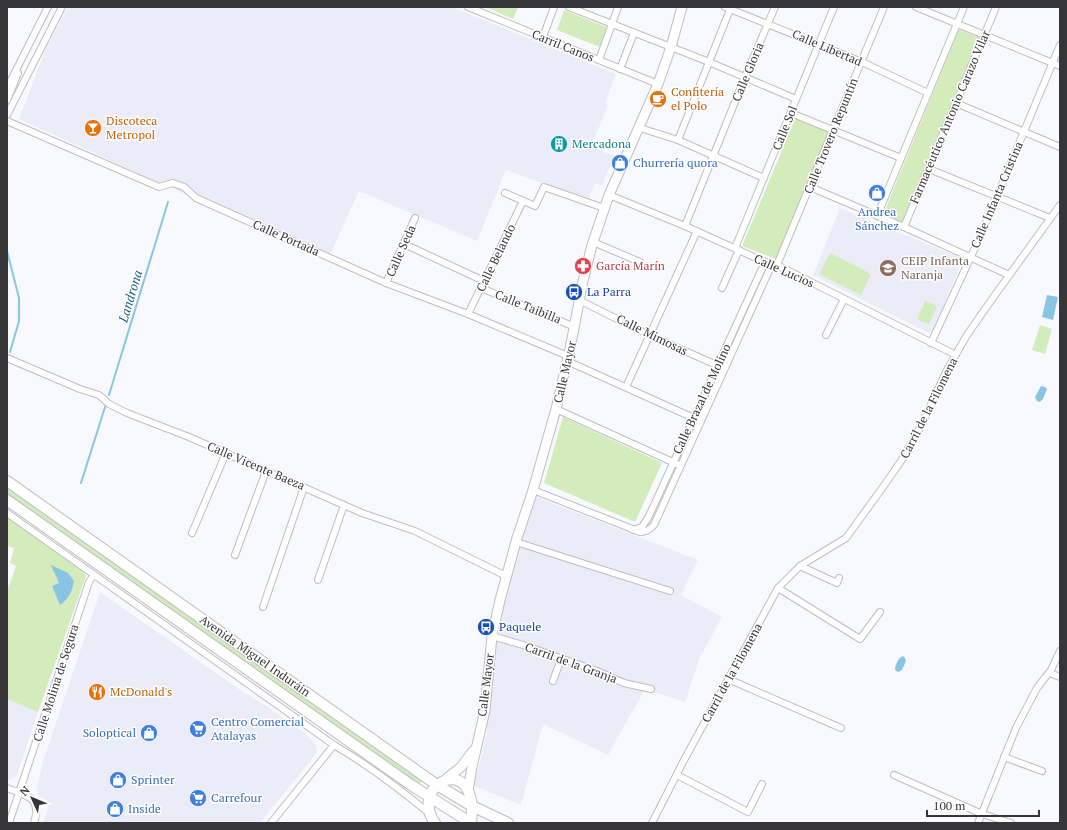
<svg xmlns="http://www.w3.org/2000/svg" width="1067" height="830" viewBox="0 0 1067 830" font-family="'PT Serif',serif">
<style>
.built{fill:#ebecf8}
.green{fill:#d4ebbc}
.water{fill:#89c5e3}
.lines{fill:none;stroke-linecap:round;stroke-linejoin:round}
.stream{stroke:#89c5e3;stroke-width:2}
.minor-casing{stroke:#bdbec2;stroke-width:8}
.secondary-casing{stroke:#bdbec2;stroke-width:11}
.primary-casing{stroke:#bdbec2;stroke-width:12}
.minor{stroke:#fff;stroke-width:6}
.secondary{stroke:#fff;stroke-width:9}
.primary{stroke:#fff;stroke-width:10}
.labels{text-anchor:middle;stroke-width:3;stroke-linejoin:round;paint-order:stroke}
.street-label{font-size:12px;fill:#363638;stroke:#fff}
.food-label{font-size:12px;fill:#c56008;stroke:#fff;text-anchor:start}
.culture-label{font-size:12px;fill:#0d838f;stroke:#fff;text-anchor:start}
.shop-label{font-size:12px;fill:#366cbe;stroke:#fff;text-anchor:start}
.education-label{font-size:12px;fill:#785e54;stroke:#fff;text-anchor:start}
.health-label{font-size:12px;fill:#be3a42;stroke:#fff;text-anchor:start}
.transit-label{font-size:12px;fill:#164399;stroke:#fff;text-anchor:start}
.water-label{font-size:13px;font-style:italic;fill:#17607e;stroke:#fff}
</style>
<rect width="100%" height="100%" fill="#f8f9fe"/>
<g class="built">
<path d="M68,7H452L616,74L605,103L608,105L591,147L614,156L602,186L595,183L588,200L506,170L477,241L359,191L328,259L19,119L46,48Z"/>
<path d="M840,208L961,258L962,261L933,331L929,333L813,275Z"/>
<path d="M531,495L698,560L681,595L722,617L700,657L685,702L645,689L608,755L543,724L521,805L474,786L487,733V694L492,636Z"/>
<path d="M100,592L246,694L265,705L306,734L316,745L317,753L260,823H43L48,808L47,800L39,797L37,789L42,764Z"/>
<path d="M7,699L38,712L17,775L10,780L7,779Z"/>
</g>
<g class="green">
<path d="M486,7H518L513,19Z"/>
<path d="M564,10L608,28L600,47L557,30Z"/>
<path d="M959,29L979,37L902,223L883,215Z"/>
<path d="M796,117L830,131L776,259L742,246Z"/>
<path d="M830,253L871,274L861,295L819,274Z"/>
<path d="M925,301L937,306L929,324L917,319Z"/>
<path d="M1040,325L1052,329L1045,354L1032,350Z"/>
<path d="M563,417L662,463L635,522L544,483Z"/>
<path d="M7,488L422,781L419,785L7,494Z"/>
<path d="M7,517L81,569L86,576L38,712L7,699V591L16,566L10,563L14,548L7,546Z"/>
</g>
<g class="water">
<path d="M1047,295L1058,297L1053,320L1042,317Z"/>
<path d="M1041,386L1045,387L1047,389L1043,399L1040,402L1037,401L1035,397Z"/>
<path d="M51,565L68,573L74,581C72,591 69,599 60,605L52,586L59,583Z"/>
<path d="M903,656L905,658L906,661L902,670L898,672L895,670C895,665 898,658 903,656Z"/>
</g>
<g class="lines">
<g class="stream">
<path d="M7,251L19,298V321L10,352"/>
<path d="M109,395L168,202"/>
<path d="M81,483L106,404"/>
</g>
<defs>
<g id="minor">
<path d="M468,7L658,84"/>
<path d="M569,7L709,62L796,99"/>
<path d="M725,7L862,62L928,93"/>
<path d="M916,7L1060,66"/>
<path d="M543,37L554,7"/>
<path d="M599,60L618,7"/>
<path d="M620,69L634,33"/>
<path d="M7,88L48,7"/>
<path d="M7,100L18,73"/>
<path d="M956,103L1060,147"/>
<path d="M791,113L901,158"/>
<path d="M7,115L62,7"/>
<path d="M7,121L159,187L173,183L184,187L196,198L386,283L468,314L568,356"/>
<path d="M640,128L678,140L764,178"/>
<path d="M678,140L731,7"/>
<path d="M929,169L1050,218"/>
<path d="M810,187L904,227L1009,275"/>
<path d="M505,193L535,206L544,187L604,208"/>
<path d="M609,195L685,226L765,262L777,265L956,355"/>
<path d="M877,216L964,7"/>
<path d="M685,226L745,77L775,7"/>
<path d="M904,227L996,7"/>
<path d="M593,242L640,262"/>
<path d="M404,244L484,281"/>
<path d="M735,248L834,7"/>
<path d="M777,265L884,7"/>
<path d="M386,283L415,218"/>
<path d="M481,288L575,327"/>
<path d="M722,288L739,250"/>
<path d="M579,300L649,335L721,367"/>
<path d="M468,314L523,201"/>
<path d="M826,335L844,299"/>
<path d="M931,343L980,237L1060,45"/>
<path d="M7,358L80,389L99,395L109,404L127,413L189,437L362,513L415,531L506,576"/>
<path d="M567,361L696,419"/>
<path d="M626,387L697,231"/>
<path d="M556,409L677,464"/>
<path d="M533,490L640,532C646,532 649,530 654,525L772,264"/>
<path d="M7,513L334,745C368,765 400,789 430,814"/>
<path d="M633,530L642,527L649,516L765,262"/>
<path d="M192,533L226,453"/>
<path d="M516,542L670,591"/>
<path d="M235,555L266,471"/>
<path d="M800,566L837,583L839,578"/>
<path d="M318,580L344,505"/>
<path d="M778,588L860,639L880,612"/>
<path d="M263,607L304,487"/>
<path d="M492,636L523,645L597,671L624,683L651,689"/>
<path d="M1050,673L1060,677"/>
<path d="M728,679L841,728"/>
<path d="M553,681L561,659"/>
<path d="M1004,757L1042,771"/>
<path d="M677,775L748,812L762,784"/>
<path d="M894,775L982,814L1011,823"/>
<path d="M7,788C27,796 42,797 34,823"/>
<path d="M9,823L89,582L94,575"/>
<path d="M271,823L334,745"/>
<path d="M652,823L683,762L778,588L800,566L846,538L883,487L901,461L922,424L947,370L967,335L995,295L1060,205"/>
<path d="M978,823L1016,728L1037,688L1051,670L1060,651"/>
</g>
<g id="secondary">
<path d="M446,779L461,767L473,751"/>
<path d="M468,791L472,767L485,710L492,636L500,600L517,538L533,490L556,409L570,349L583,281L592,245L609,195L658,84L671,47L682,7"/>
</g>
<g id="primary">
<path d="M7,481L437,785L472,806L508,823"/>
<path d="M7,500L411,785L471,823"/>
<path d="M435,823C407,783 480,749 471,823"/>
</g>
</defs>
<use href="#minor" class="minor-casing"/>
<use href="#secondary" class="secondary-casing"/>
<use href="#primary" class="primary-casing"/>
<use href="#minor" class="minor"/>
<use href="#secondary" class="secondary"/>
<use href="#primary" class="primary"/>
</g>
<defs>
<symbol id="cafe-disc" viewBox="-11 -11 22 22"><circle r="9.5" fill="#e8710a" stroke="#fff"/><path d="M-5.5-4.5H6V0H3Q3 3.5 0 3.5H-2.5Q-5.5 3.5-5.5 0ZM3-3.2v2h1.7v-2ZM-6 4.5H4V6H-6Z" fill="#fff"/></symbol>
<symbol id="bar-disc" viewBox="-11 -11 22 22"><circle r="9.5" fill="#e8710a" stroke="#fff"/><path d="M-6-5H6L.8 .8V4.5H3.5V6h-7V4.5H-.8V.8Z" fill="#fff"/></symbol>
<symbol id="building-disc" viewBox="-11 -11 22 22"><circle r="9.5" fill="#0f9aa8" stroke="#fff"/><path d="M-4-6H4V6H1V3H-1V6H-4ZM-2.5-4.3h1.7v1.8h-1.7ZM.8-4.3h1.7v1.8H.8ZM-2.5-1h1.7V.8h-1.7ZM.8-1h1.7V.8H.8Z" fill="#fff"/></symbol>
<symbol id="shop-disc" viewBox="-11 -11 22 22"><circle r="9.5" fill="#3f7fe0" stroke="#fff"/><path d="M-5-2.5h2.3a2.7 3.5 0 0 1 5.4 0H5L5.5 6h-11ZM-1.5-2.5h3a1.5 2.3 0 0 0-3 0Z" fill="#fff"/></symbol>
<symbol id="pharmacy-disc" viewBox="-11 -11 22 22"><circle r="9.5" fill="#e0444e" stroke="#fff"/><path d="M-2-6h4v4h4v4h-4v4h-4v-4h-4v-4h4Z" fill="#fff"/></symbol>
<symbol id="school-disc" viewBox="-11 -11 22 22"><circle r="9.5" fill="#8d6e63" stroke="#fff"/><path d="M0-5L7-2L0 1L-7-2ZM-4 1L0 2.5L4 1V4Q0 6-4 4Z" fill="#fff"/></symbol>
<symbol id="bus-disc" viewBox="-11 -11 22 22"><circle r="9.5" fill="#1a4fb4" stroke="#fff"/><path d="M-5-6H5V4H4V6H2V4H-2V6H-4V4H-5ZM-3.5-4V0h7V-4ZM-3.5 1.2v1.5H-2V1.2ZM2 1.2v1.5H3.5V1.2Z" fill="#fff"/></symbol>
<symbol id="restaurant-disc" viewBox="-11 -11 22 22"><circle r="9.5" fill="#e8710a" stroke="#fff"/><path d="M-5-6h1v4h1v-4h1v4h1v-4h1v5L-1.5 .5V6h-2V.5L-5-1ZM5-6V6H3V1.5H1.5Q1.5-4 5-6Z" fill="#fff"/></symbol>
<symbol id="supermarket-disc" viewBox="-11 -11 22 22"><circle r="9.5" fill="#3f7fe0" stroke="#fff"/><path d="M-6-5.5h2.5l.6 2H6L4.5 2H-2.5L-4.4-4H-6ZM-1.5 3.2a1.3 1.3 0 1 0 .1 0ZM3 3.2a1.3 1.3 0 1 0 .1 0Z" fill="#fff"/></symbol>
</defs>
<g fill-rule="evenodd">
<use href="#cafe-disc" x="648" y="89" width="20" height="20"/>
<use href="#bar-disc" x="83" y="118" width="20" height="20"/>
<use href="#building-disc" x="549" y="134" width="20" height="20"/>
<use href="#shop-disc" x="610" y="153" width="20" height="20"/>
<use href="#shop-disc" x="867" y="183" width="20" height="20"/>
<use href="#pharmacy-disc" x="573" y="256" width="20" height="20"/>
<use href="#school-disc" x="878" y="258" width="20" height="20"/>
<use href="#bus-disc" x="564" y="282" width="20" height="20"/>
<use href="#bus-disc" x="476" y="617" width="20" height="20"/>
<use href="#restaurant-disc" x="87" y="682" width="20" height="20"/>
<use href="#supermarket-disc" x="188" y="719" width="20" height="20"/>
<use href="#shop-disc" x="139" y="723" width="20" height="20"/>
<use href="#shop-disc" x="108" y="770" width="20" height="20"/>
<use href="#supermarket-disc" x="188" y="788" width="20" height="20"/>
<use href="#shop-disc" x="105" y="799" width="20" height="20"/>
</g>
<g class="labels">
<g class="street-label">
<text transform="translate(563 46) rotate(22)" y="4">Carril Canos</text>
<text transform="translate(827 48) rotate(23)" y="4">Calle Libertad</text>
<text transform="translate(748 72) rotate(-67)" y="4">Calle Gloria</text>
<text transform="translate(950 117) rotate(-67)" y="4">Farmacéutico Antonio Carazo Vilar</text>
<text transform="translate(785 128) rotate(-68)" y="4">Calle Sol</text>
<text transform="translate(831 136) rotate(-68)" y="4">Calle Trovero Repuntín</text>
<text transform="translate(997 195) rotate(-67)" y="4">Calle Infanta Cristina</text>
<text transform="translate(286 238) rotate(24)" y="4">Calle Portada</text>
<text transform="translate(401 251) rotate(-66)" y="4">Calle Seda</text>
<text transform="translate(496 258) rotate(-64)" y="4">Calle Belando</text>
<text transform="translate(784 271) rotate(24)" y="4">Calle Lucios</text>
<text transform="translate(528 307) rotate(22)" y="4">Calle Taibilla</text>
<text transform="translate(652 335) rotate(26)" y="4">Calle Mimosas</text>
<text transform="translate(565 372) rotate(-77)" y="4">Calle Mayor</text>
<text transform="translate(702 399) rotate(-65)" y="4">Calle Brazal de Molino</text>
<text transform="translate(929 408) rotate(-63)" y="4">Carril de la Filomena</text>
<text transform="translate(256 466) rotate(23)" y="4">Calle Vicente Baeza</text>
<text transform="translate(255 656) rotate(35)" y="4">Avenida Miguel Induráin</text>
<text transform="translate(571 663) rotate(20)" y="4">Carril de la Granja</text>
<text transform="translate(732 673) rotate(-61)" y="4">Carril de la Filomena</text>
<text transform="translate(56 683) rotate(-72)" y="4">Calle Molina de Segura</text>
<text transform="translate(486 685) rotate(-83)" y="4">Calle Mayor</text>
</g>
<g class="food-label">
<text x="671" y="96">Confitería<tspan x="671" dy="14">el Polo</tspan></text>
<text x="106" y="125">Discoteca<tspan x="106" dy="14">Metropol</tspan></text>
<text x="110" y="696">McDonald's</text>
</g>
<g class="culture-label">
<text x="572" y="148">Mercadona</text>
</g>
<g class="shop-label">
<text x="633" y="167">Churrería quora</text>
<text x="877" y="216" text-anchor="middle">Andrea<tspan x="877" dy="14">Sánchez</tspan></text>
<text x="211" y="726">Centro Comercial<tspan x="211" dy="14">Atalayas</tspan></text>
<text x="136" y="737" text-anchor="end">Soloptical</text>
<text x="131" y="784">Sprinter</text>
<text x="211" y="802">Carrefour</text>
<text x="128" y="813">Inside</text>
</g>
<g class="education-label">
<text x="901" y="265">CEIP Infanta<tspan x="901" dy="14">Naranja</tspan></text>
</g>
<g class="health-label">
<text x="596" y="270">García Marín</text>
</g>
<g class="transit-label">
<text x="587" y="296">La Parra</text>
<text x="499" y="631">Paquele</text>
</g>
<g class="water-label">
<text transform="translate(130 296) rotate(-73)" y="5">Landrona</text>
</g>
</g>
<rect width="1067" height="830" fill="none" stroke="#363638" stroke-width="16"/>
<g transform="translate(32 798) rotate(314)" stroke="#ffffff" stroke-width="3" paint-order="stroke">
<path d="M0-3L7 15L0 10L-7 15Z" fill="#363638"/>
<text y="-6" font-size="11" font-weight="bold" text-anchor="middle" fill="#363638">N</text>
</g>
<path d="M927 810v6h112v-6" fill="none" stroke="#363638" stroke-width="2"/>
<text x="933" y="810" font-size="12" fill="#363638" stroke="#ffffff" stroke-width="3" paint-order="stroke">100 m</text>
</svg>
